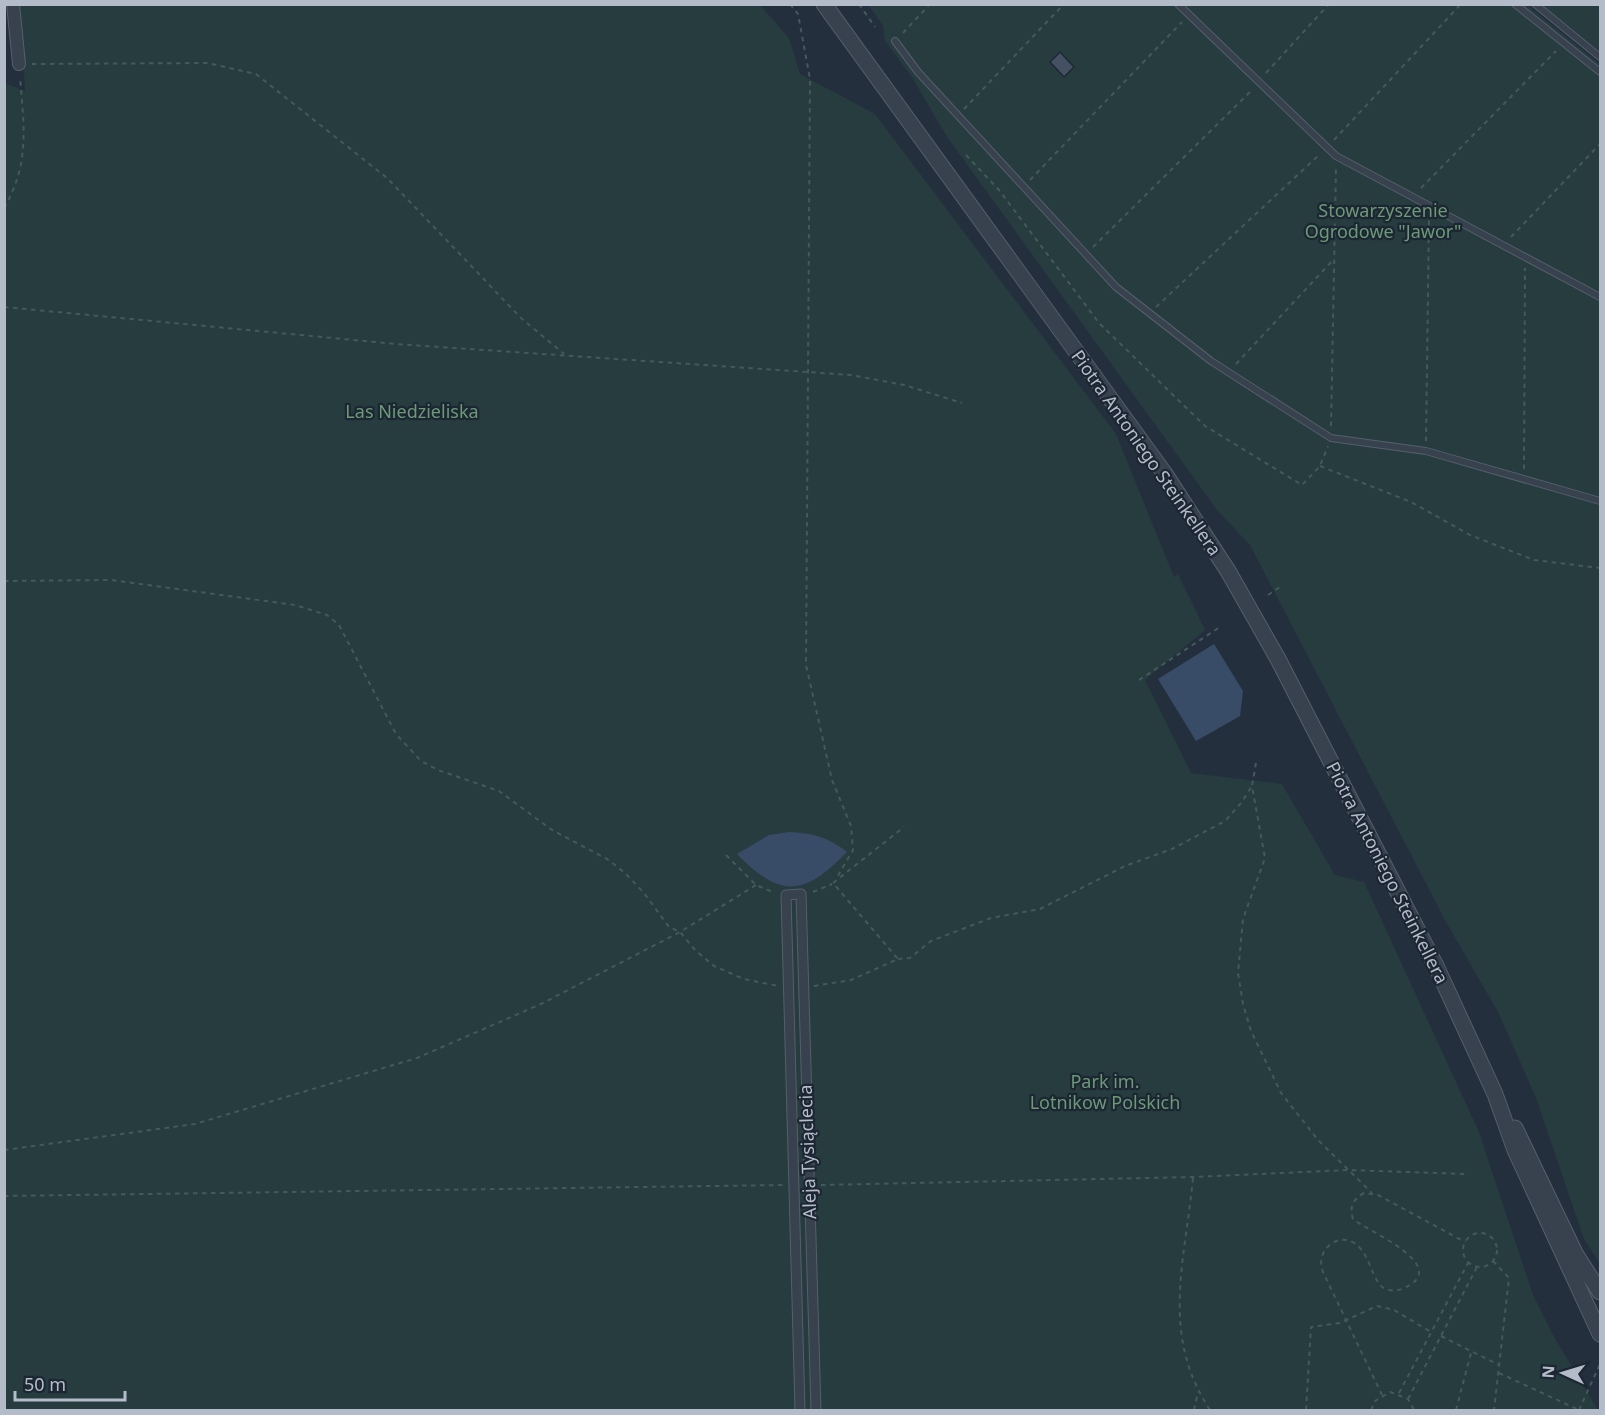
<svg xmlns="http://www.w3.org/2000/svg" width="1605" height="1415" viewBox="0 0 1605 1415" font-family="'Noto Sans',sans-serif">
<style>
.green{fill:#263c3f}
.water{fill:#394c67}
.building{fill:#455162;stroke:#1f2835;stroke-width:1.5}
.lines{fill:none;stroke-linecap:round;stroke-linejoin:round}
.service-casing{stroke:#565f6c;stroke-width:8}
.pedestrian-casing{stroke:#565f6c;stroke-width:11}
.minor-casing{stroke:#565f6c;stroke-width:14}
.tertiary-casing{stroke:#565f6c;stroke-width:17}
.path{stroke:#44595c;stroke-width:2;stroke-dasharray:4.5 4.5;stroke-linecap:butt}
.service{stroke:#38414e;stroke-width:6}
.pedestrian{stroke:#38414e;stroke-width:9}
.minor{stroke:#38414e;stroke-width:12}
.tertiary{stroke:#38414e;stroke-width:15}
.labels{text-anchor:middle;stroke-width:4.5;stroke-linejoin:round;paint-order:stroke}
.park-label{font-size:18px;fill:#6b9a76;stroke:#1d2633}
.street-label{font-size:18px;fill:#b4bcc9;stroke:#1d2633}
</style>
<rect width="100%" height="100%" fill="#242f3e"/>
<g class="green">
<path d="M20,5H760L789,38L800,74L875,114L1116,434L1174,577L1178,574L1205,630L1145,680L1191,773L1282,784L1335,875L1364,882L1479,1132L1533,1295L1554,1337L1598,1410H5L4,83L25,91Z"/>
<path d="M868,5H1527L1600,64V1264L1584,1239L1536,1098L1498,1012L1446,922L1250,545L1217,510L947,137L912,77L885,41L883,25Z"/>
<path d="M1542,5H1600V51Z"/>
</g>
<g class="water">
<path d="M1214,644L1243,691L1240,716L1196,741L1158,679Z"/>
<path d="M789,832C812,833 828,837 847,852C804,896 781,899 737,854L769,835Z"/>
</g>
<path class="building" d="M1060,52L1074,67L1064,77L1050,62Z"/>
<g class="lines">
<defs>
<g id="service">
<path d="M1178,4L1336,156L1600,297"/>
<path d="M1515,4L1600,72"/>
<path d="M1535,4L1600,57"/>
<path d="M895,41L918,72L1116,287L1211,361L1331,438L1426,451L1600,501"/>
</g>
<path id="pedestrian" d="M800,1410L786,895L801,894L816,1410"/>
<path id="minor" d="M13,4L19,64"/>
<g id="tertiary">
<path d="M824,4L1165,474L1228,571L1278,659L1437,968L1495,1094L1515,1150L1600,1334"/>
<path d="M1515,1128L1576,1255L1600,1292"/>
</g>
</defs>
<use href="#service" class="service-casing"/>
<use href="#pedestrian" class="pedestrian-casing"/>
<use href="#minor" class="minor-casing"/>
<use href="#tertiary" class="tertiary-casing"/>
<g class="path">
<path d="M790,4L798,14L810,79L806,665L832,780L851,826L853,850L836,879"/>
<path d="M859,4L875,27"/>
<path d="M903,33L930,4"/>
<path d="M32,64L207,63L256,74L387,178L521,318L564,354"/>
<path d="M1266,73L1329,4"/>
<path d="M964,109L1064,4"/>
<path d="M1334,140L1461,4"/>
<path d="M966,155L999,190L1099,323L1205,426L1302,485L1320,466L1328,446"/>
<path d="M1030,180L1182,22"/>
<path d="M1421,188L1556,51"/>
<path d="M4,208C30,164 24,126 20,77"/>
<path d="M1511,237L1600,144"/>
<path d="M1093,247L1253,89"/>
<path d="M4,307L396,344L851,375L904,385L962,403"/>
<path d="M1156,307L1319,155"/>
<path d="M1236,364L1334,259"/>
<path d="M1331,426L1336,168"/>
<path d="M1426,441L1429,216"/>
<path d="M1320,466L1411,502L1470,535L1534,560L1600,568"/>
<path d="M1524,469L1525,268"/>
<path d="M4,581L111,580L295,605L327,615L339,625L396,734L421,761L438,770L499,791L552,830L607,859L625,873L644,893L669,927L680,932L696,951L714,966L744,979L778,986"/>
<path d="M1268,595L1280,587"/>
<path d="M1139,680L1220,627"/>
<path d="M1256,763L1252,786L1265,858L1243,919L1238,973L1243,1004L1251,1031L1281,1093L1318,1140L1372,1193"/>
<path d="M726,855L756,885L775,893"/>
<path d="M813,892L832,884"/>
<path d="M898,959L910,958L931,941L991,918L1040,909L1125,866L1172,849L1225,821L1241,803L1252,786"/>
<path d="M814,986L851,980L898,959L833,883L904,827"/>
<path d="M4,1150L195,1124L417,1058L541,1004L680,932L756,885"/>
<path d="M1193,1178C1185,1262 1160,1334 1210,1410"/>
<path d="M821,1185L1193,1177L1348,1170L1466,1174"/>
<path d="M4,1196L783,1185"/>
<circle cx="1480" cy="1250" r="17"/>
<path d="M1493,1261L1509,1278L1494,1410"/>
<path d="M1441,1336L1499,1365"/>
<path d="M1499,1373L1579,1410"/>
<path d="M1399,1393L1468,1263"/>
<path d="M1382,1395L1323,1272C1314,1250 1340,1229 1358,1246C1370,1257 1371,1276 1382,1287C1389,1291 1396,1292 1404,1288C1454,1266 1365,1230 1353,1219C1349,1207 1353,1199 1364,1193L1378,1195L1465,1242"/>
<path d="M1408,1399L1477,1267"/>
<path d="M1194,1410L1198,1392"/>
<path d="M1306,1410L1311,1327L1340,1323L1377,1306L1394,1310L1431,1332"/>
<path d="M1371,1410L1375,1401L1390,1392L1408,1399L1414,1410"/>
<path d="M1456,1410L1471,1353"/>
<path d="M1579,1410L1600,1364"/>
</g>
<use href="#service" class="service"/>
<use href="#pedestrian" class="pedestrian"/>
<use href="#minor" class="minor"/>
<use href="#tertiary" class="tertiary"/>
</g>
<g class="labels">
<g class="park-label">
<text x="1383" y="217">Stowarzyszenie<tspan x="1383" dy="21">Ogrodowe "Jawor"</tspan></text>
<text x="412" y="418">Las Niedzieliska</text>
<text x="1105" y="1088">Park im.<tspan x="1105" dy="21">Lotnikow Polskich</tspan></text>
</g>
<g class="street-label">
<text transform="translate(1146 453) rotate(55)" y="6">Piotra Antoniego Steinkellera</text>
<text transform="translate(1387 873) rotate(63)" y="6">Piotra Antoniego Steinkellera</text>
<text transform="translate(808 1152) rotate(-92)" y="6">Aleja Tysiąclecia</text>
</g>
</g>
<rect width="1605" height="1415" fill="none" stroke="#b4bcc9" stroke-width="12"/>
<g transform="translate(1563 1373) rotate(274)" stroke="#1d2633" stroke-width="4.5" paint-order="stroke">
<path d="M0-4.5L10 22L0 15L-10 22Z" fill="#b4bcc9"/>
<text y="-9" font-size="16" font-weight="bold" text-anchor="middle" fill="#b4bcc9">N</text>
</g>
<path d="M15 1391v9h110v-9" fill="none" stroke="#b4bcc9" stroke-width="3"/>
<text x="24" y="1391" font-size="18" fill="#b4bcc9" stroke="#1d2633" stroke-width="4.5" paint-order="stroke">50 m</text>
</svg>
